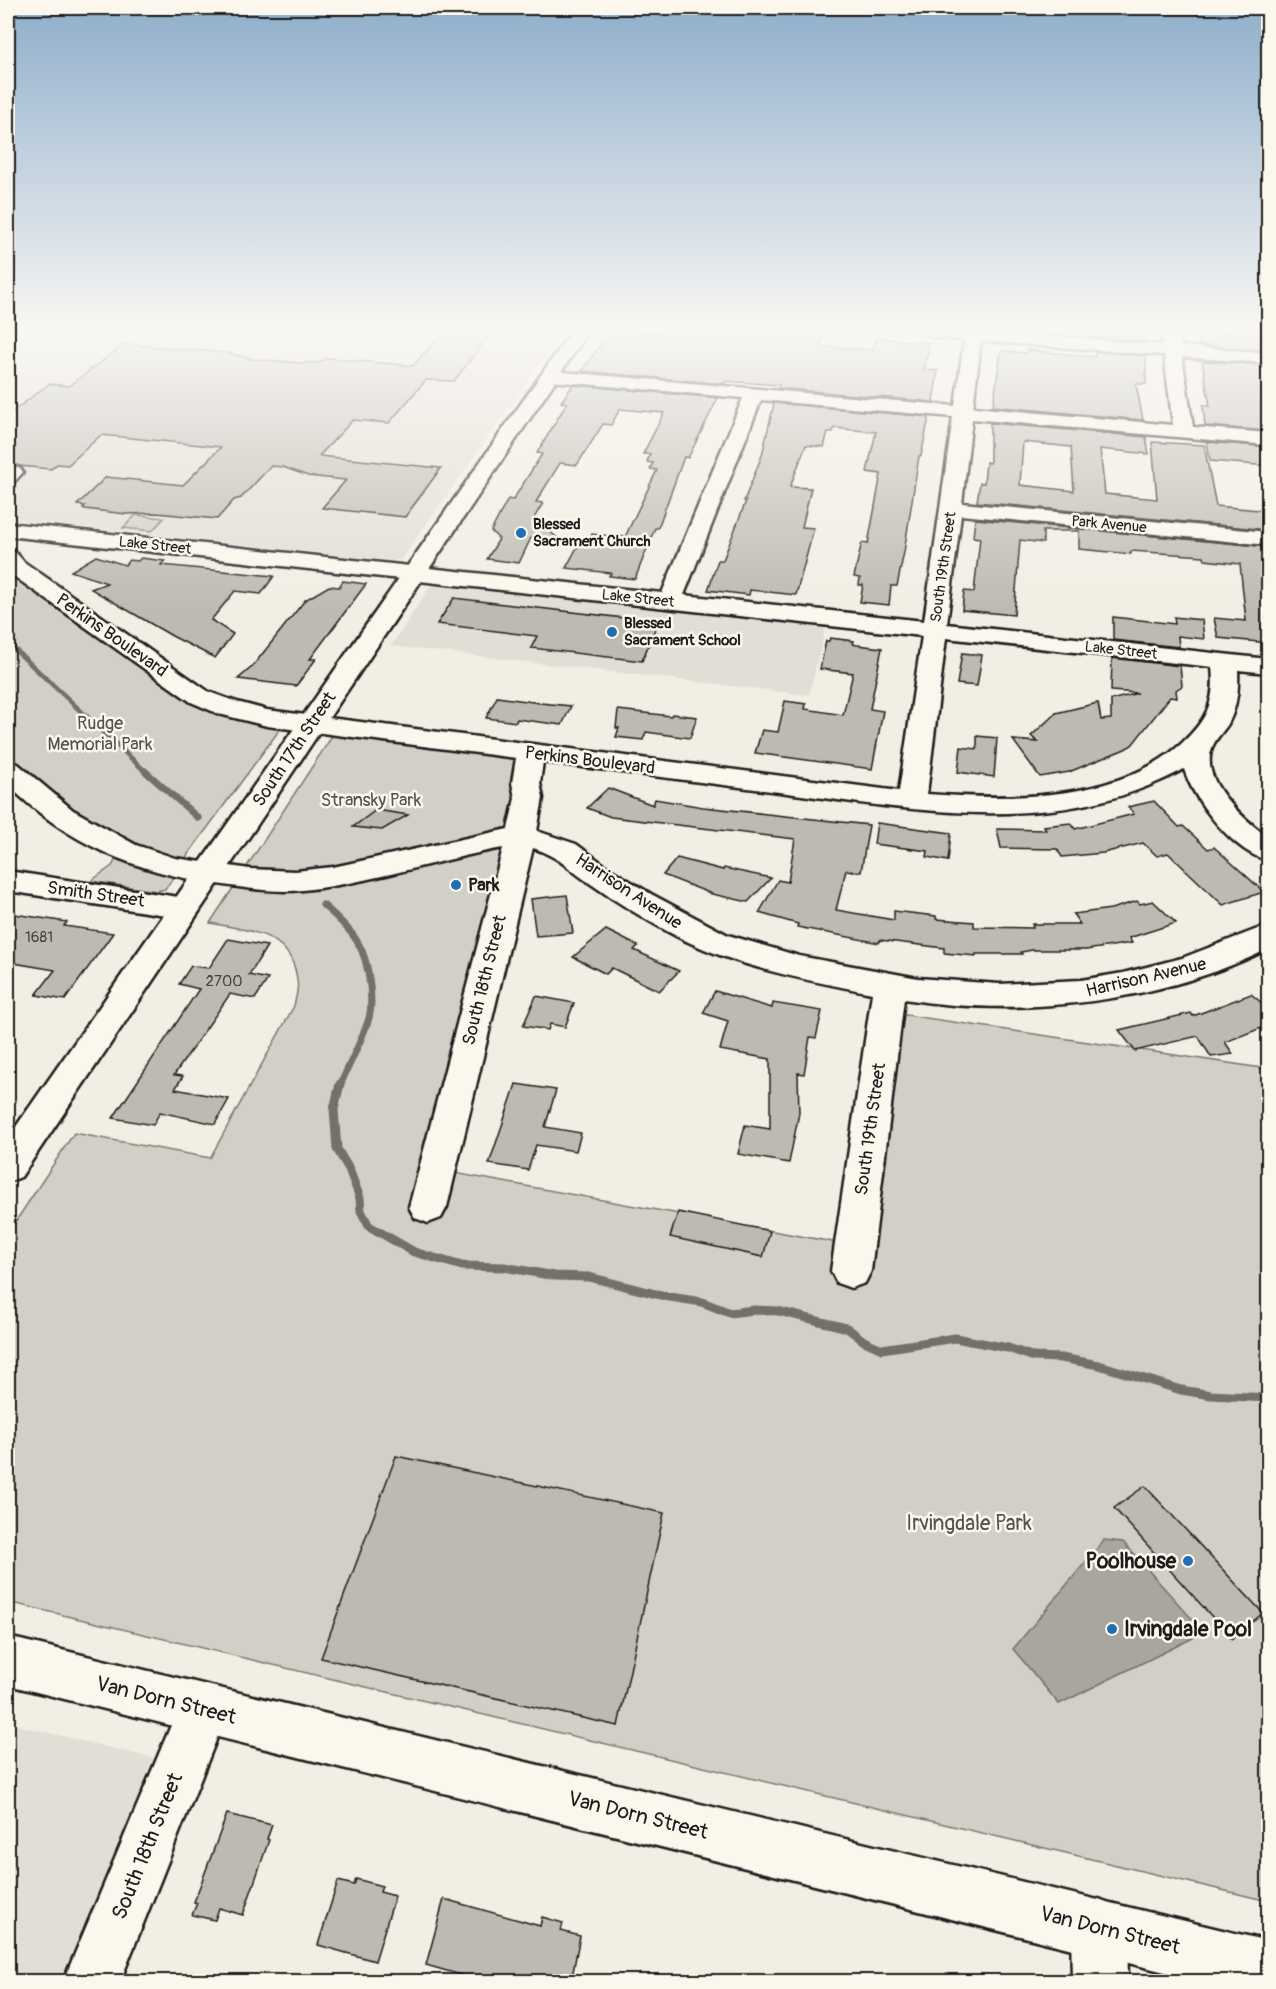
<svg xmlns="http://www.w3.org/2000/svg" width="1276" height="1989" viewBox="0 0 1276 1989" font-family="Pangolin,sans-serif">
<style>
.built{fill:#e2ded5}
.green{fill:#d2cfc6;stroke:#777671;stroke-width:1.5}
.water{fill:#a9a6a0;stroke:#716f6b;stroke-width:1.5}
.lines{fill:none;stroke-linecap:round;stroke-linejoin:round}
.stream-far2{stroke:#716f6b;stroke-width:5}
.stream-far1{stroke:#716f6b;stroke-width:7}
.stream{stroke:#716f6b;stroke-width:9}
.building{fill:#bdbab1;stroke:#1c1c1c;stroke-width:1.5;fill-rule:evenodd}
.minor-casing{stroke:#1c1c1c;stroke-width:5}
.major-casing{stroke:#1c1c1c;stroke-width:5}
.minor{fill:#fbf7ec;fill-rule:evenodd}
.major{fill:#fbf7ec;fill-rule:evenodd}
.poi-dot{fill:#1f6fb2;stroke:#fbf7ec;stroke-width:2}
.labels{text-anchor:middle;stroke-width:5;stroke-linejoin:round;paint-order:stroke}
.far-poi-label{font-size:15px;font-weight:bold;fill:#1c1c1c;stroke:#fbf7ec;text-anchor:start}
.far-street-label{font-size:15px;fill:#1c1c1c;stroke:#fbf7ec}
.number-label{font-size:15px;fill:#444441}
.street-label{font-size:18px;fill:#1c1c1c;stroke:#fbf7ec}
.park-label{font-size:18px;fill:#53524f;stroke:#fbf7ec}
.poi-label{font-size:18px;font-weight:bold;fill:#1c1c1c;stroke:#fbf7ec;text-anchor:start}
.near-park-label{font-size:21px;fill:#53524f;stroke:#fbf7ec}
.near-poi-label{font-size:21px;font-weight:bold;fill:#1c1c1c;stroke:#fbf7ec;text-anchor:end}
.near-street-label{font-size:21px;fill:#1c1c1c;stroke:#fbf7ec}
</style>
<rect width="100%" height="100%" fill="#f2eee4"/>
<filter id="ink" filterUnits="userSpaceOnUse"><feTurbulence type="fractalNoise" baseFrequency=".0167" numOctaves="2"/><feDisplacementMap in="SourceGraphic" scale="12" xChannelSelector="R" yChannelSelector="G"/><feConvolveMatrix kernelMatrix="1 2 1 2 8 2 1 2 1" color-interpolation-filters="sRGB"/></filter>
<g filter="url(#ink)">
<g class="built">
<path d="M9,332H562L402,559L394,561L8,519V333Z"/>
<path d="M437,576L828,618L809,695L391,646Z"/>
<path d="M8,1723L181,1765L91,1981L8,1982Z"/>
</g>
<g class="green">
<path d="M136,515L164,518L152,531L123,528Z"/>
<path d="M8,558L200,697L286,721L178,868L31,793L8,770Z"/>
<path d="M338,727L531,752L438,1170L855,1246L886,1012L1268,1069V1901L8,1602V1233L74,1133L210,1158L294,1006C298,990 299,985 295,969C284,930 243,930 210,923Z"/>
<path d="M117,857L172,874L175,876L165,889L156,891L91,881L112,866Z"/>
</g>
<path class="water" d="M1104,1540L1123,1542L1192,1619L1193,1638L1059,1704L1013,1649Z"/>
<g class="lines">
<path class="stream-far2" d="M8,643L147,773"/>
<g class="stream-far1">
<path d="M145,771L198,818"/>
<path d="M323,905C353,931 366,945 370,986C371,997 372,1007 369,1018C362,1041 349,1063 340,1086"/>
</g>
<path class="stream" d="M340,1084L334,1109L337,1149L349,1169L360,1198L361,1211L369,1226L414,1252L462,1266L504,1267L555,1276L589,1277L664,1296L702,1302L730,1313L754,1310L778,1311L847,1328L864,1341L882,1349L955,1338L1008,1348L1034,1357L1061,1358L1099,1365L1181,1390L1211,1395L1268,1398"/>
</g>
<g class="building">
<path d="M443,332H492L454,381L426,380L389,423L353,420L319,456L441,468L405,517L322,508L346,480L308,476L283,467L271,466L241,498L234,500L217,519L157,513L126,514L85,509L83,508L85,506L77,505L106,477L183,485L221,447L101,435L68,465L57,464L51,469L8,465V415L49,384L69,386L125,344L226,353L254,359L301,363H318L327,358L413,366Z"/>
<path d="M609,332H809L825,334L820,346L873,350L877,338L930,343L924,370L938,371L933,402L778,388L779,385L726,381L724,384L582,371Z"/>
<path d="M1092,332H1144L1145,341L1093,337Z"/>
<path d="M1222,332L1269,335V351L1200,345L1197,333L1223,334Z"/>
<path d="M1027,350L1095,357V352L1146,356V384H1136L1143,420L993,406L1001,351L1027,353Z"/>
<path d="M1202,361L1269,365V431L1205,426L1203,405L1210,406Z"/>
<path d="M573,385L718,398L688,458L684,457L658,528H655L635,579L609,576L611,573L566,568L580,542L588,543L592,534L625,537L657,470L650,469L653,463L647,462L650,454H643L664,413L620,409L611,425L603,424L577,465L560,463L536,502L543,503L534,518L562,542L531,538L519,563L487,559L499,539L491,531L508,499L513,500L542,454L537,453L567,403L561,402Z"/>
<path d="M774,403L929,417L921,456H919L904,552L897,586H891L889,605L860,602L863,585H859L860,578L854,577L861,546L862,543L868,544L881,474L867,472L876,432L834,428L833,432H828L824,447L806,445L790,487L811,488L802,527L814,528L796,595L750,590L749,595L708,590L718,560H723L746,501H744L762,455Z"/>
<path d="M990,423L1146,437L1149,454L1100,449L1105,494L1157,499L1152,442L1204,445L1216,506L1269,511V530L977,502L980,483H984L986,462L990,463ZM1023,442L1071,447L1074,491L1020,485Z"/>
<path d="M1207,442L1269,447V466L1210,461Z"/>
<path d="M975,519L1269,547V643L1218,638L1214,618L1246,621L1240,564L1205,560L1204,556L1131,551V554L1079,549V531H1043V543L1020,540L1014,615L962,610L964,591L974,592L980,538L973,537Z"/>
<path d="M96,556L125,565L129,560L138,561L141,558L165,561L161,565L274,576L261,594L235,591L211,620L233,634L215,658L172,636L91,589L107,583L71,571Z"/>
<path d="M343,581L366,584L310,659H316L296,686L238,679L252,667L305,600L329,586L339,587Z"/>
<path d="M454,598L504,604L658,622L642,661L531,648L537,636L437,624Z"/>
<path d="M1113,617L1175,624L1174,617L1202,620L1204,639L1178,636L1179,647L1113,640Z"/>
<path d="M830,638L854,641L853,644L857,645L882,648L870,709L883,711L872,769L755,753L762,730L778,732L785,701L806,704L805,709L843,715L853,673L820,669L826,641H829Z"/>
<path d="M962,653L982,655L977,686L957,684Z"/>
<path d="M1112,658L1180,666L1182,686L1176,690L1177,698L1170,697L1132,745L1125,749L1069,772L1040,777L1013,740L1038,742L1031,736L1056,713L1098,703L1101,720L1111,719V700L1138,693L1111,691Z"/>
<path d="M497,697L540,703L571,706L562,725L517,719L516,722L486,718Z"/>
<path d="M618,710L671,716L672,714L697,717L690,738L646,732L643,740L616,737L619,728H616Z"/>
<path d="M977,736L997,738L994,777L958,772L961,747L977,749Z"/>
<path d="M608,788L653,805L655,799L703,807L869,825L861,872L846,870L836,910L894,920V911L936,916V919L974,922V927L1033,928L1032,924H1080L1073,914L1111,909L1137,901L1140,904L1153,901L1176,923L1129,938L1132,943L1086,950H1032L1021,952L1022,954H976V956L944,953V948L880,940L879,943L797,927L798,924L759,913L778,880L788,882L795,839L611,817L587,808Z"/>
<path d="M1154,801L1179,827L1183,826L1208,849L1214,847L1264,892L1223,905L1168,853L1157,856L1143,843L1103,853L1062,857L1057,849L1001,848L997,829L1046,830L1044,826L1071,823L1075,829L1134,814L1128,807Z"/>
<path d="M376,810L408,815L382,830L353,827Z"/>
<path d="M877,823L951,833L948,861L927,857L928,851L874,844Z"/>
<path d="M677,858L723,870L724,868L771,878L748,902L712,894L663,875Z"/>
<path d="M567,895L573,933L536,936L531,899Z"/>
<path d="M8,913L67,922L64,926L113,933L65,1000L36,995L55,970L8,962Z"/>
<path d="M606,930L638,946L634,950L679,971L659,991L612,968L606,974L573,957Z"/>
<path d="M228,939L267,946L249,975L268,979L255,999L230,994L174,1075L183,1076L175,1089L229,1099L215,1124L160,1112L153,1125L113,1118L199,989L179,984L191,966L209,968Z"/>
<path d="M715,991L772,1008L773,1003L822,1011L816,1038L810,1037L804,1074L798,1073L799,1113L789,1163L738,1154L745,1125L770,1129V1059L720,1050L728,1021L703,1013Z"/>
<path d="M1251,994L1269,1009V1025L1225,1042L1233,1054L1211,1057L1198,1036L1135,1051L1119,1030L1191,1013L1193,1016Z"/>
<path d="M536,996L574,1003L565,1027L550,1024L548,1030L523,1026Z"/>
<path d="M516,1084L556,1090L545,1127L581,1133L576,1151L536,1145L528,1170L489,1164Z"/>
<path d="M678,1212L770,1231L763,1257L670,1237Z"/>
<path d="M396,1456L664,1513L618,1726L321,1658Z"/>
<path d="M1145,1486L1263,1613L1232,1639L1114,1508Z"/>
<path d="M227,1814L272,1825L267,1839L269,1840L243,1915L219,1908L215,1920L192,1915L197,1903L194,1902Z"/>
<path d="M356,1879L382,1886L380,1892L395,1896L375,1961L318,1945L338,1881L354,1885Z"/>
<path d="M444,1899L540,1926L542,1917L563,1923L561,1931L580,1936L571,1982H485L426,1965Z"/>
</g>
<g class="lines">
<defs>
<g id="minor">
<path d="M924,332H1001L1163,345L1161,332H1179L1181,346L1268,353V363L1182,357L1193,427L1268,433V445L972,419L962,503L1268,532V545L961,515L947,624L1268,659V673L1238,670C1239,689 1237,708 1228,724C1223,732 1215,739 1212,748C1199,782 1245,820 1268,837V860C1234,853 1194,801 1184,769C1061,837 919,811 787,793C706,783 624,772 543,762L540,783L543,798L537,831L576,844L610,869L651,894L728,935L799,956L918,978L999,984L1081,980L1123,973L1182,958L1268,925V949C1160,1003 1022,1018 904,999L871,1271L865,1283L851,1288L837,1283L831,1271L872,993C801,979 729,966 665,930C640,916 615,901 591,884C571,871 557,855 533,848L447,1207L441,1218L428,1223L415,1218L409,1207L503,848C436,860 371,883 303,890C274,893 246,888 217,884C134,871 69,845 8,785V762L18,764L73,810L136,845L175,858L250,869L295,871L333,867L508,829L515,798L512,783L516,758L267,726L219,714L191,702L8,572V551L16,553L24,562L209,692L237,702L267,710L899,791L922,636L8,536V523L662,593L743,398L551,381L545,380L542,376L545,372L551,371L955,406L964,340L932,337ZM981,341L1164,355L1173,425L973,407ZM761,400L953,417L924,621L684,595ZM946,638L1212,667C1216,702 1206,721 1181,744C1116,802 1009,800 927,794Z"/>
<path d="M13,466L20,468L23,472L15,481L8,483V467Z"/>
<path d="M8,871L185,898L196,901L200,908L196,915L185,918L8,891Z"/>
<path d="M203,1685L221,1692L228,1710L120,1982H63L185,1692Z"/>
<path d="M1099,1899L1119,1907L1127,1927L1128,1982H1072L1071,1927L1079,1907Z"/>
</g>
<g id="major">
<path d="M571,332H588L21,1177L8,1182V1138Z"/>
<path d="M8,1637L1268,1941V1982H1205L8,1685Z"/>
</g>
</defs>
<use href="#minor" class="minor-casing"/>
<use href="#major" class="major-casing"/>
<use href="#minor" class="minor"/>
<use href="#major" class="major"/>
</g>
</g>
<linearGradient id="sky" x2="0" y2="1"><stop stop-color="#8faecb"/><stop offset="0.54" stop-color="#f9f7f3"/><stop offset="1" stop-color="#f9f7f3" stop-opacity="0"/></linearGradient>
<rect width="1276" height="611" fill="url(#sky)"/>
<g class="poi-dot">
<circle cx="521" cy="533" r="6"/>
<circle cx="612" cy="632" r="6"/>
<circle cx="456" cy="885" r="6"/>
<circle cx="1188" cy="1561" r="6"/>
<circle cx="1112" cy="1629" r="6"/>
</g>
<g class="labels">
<g class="far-poi-label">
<text x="533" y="529">Blessed<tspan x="533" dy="17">Sacrament Church</tspan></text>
<text x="624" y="628">Blessed<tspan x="624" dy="17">Sacrament School</tspan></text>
</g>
<g class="far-street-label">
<text transform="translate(1109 524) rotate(5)" y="5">Park Avenue</text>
<text transform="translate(155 545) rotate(6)" y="5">Lake Street</text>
<text transform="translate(943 567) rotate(-82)" y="5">South 19th Street</text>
<text transform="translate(638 598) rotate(6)" y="5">Lake Street</text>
<text transform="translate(1121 650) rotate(6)" y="5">Lake Street</text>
</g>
<g class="number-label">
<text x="39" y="942">1681</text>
<text x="224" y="986">2700</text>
</g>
<g class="street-label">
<text transform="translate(112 635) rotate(35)" y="6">Perkins Boulevard</text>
<text transform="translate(294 749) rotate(-56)" y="6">South 17th Street</text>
<text transform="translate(590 760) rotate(7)" y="6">Perkins Boulevard</text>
<text transform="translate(629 891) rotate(33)" y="6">Harrison Avenue</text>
<text transform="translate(96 894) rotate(8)" y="6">Smith Street</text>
<text transform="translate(1146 977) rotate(-13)" y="6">Harrison Avenue</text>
<text transform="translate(484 980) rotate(-76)" y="6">South 18th Street</text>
<text transform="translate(870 1129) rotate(-82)" y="6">South 19th Street</text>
</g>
<g class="park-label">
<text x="100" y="729">Rudge<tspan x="100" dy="21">Memorial Park</tspan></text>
<text x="371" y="806">Stransky Park</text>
</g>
<g class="poi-label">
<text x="468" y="891">Park</text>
</g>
<g class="near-park-label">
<text x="969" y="1530">Irvingdale Park</text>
</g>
<g class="near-poi-label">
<text x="1176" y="1568">Poolhouse</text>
<text x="1124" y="1636" text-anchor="start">Irvingdale Pool</text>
</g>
<g class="near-street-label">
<text transform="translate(166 1700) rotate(14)" y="7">Van Dorn Street</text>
<text transform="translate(638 1815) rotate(14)" y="7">Van Dorn Street</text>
<text transform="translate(147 1846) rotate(-68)" y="7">South 18th Street</text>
<text transform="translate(1110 1930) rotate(14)" y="7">Van Dorn Street</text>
</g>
</g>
<rect width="1276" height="1989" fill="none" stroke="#fbf7ec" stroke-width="30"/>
<rect x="15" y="15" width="1246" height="1959" fill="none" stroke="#1c1c1c" stroke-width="2" filter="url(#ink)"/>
</svg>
